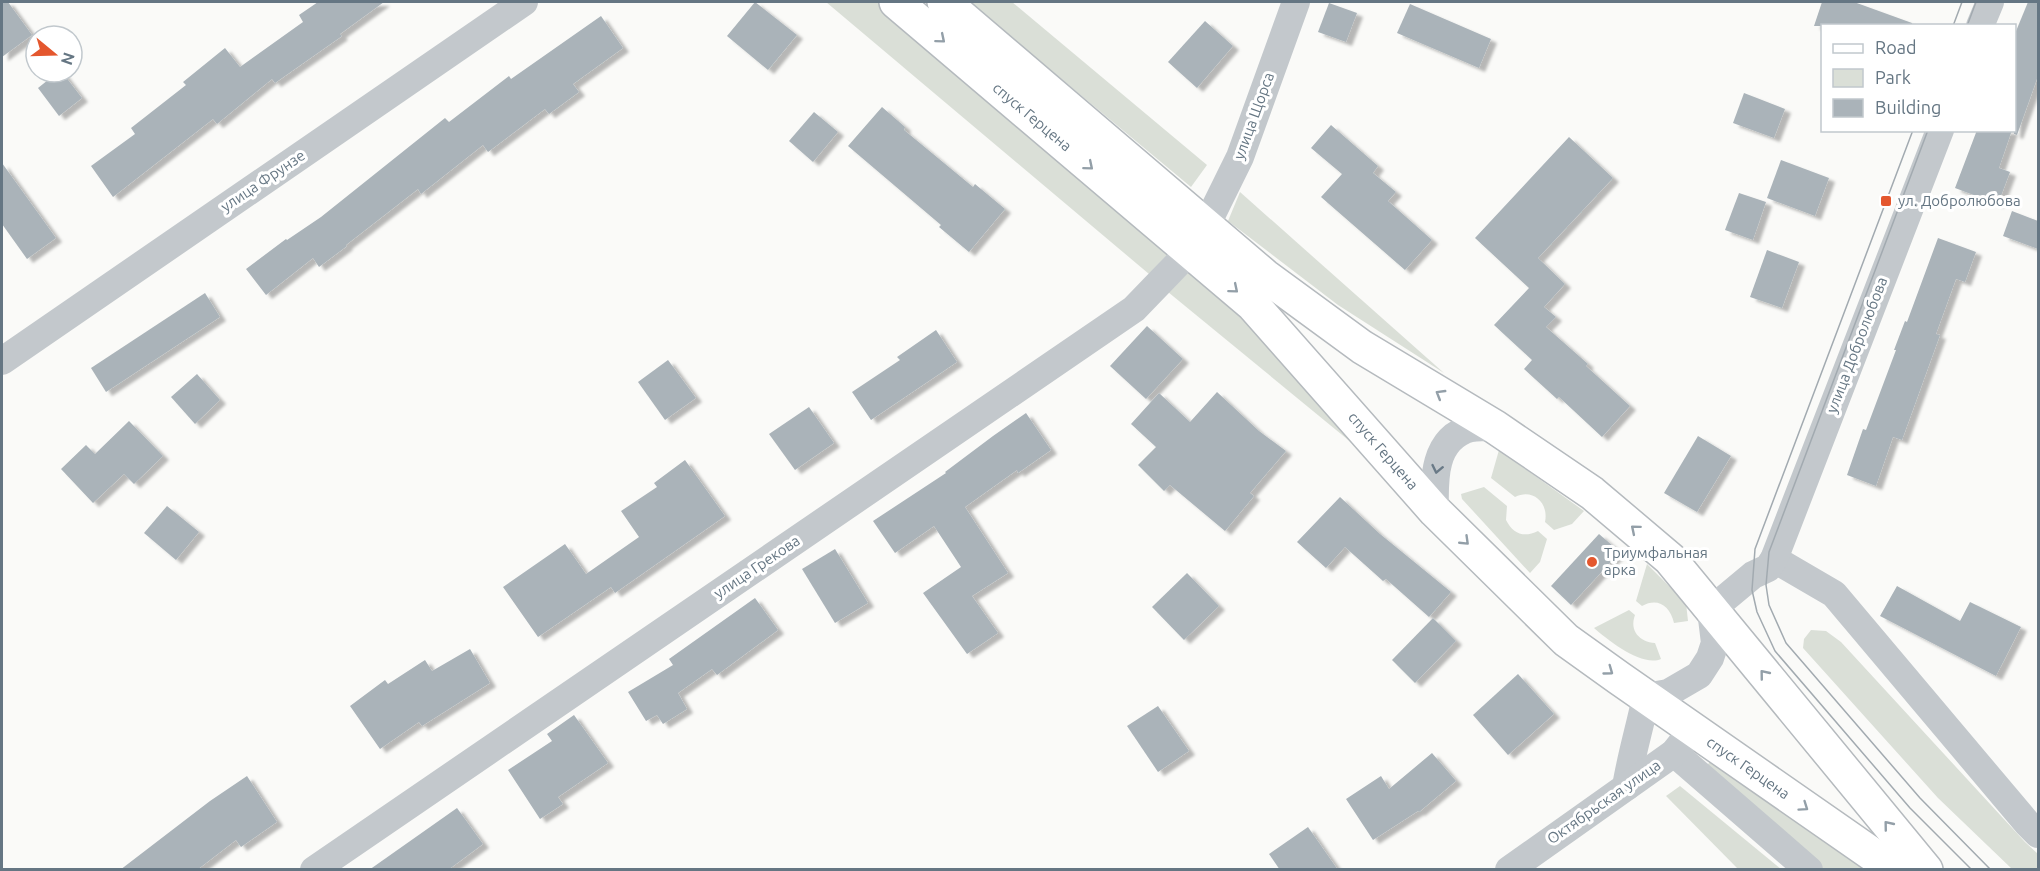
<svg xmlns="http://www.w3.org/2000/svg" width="2040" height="871" viewBox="0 0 2040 871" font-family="Ubuntu,sans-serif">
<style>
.green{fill:#dadfd7}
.building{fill:#aab3b9;filter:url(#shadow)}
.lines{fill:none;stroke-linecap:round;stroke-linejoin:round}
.major-casing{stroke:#b5babe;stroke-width:36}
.minor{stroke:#c3c8cc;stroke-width:28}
.major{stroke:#fff;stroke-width:33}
.tram{stroke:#a2aab0;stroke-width:1.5}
.oneway{stroke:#939fa8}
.oneway2{stroke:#6a7a87}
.poi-dot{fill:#e4572e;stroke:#fff;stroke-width:2}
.labels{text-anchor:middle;stroke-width:6;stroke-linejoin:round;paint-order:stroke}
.street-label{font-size:15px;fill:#657683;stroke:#fff}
.poi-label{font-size:15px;fill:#657683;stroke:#fff;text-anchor:start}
</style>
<defs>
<filter id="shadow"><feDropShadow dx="6" dy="4" stdDeviation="1.5" flood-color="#0004"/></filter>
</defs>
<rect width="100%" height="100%" fill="#fafaf8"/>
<g class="green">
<path d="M826,2H878L1169,253L1149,274Z"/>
<path d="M969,2H1012L1207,165L1191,187Z"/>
<path d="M1240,192L1444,373L1338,305L1228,221Z"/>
<path d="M1189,272L1244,311L1380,466L1168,292Z"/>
<path d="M1499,450L1584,511L1572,524L1554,530L1545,522C1549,503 1533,488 1515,497L1491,478Z"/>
<path d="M1484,487L1507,506L1506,520C1513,534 1524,538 1538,531L1547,539L1540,562L1530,573L1462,499L1461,494Z"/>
<path d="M1647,564L1686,603L1688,621L1674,623C1670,606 1658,597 1642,606L1636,601Z"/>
<path d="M1629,610L1635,615C1629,631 1640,642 1655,643L1661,659C1642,667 1609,641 1594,628Z"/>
<path d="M1811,630L1826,631L1841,642L2025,842L2038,854V869H2012L1938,798L1803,648L1804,639Z"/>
<path d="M1714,757L1866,869H1819L1703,770Z"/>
<path d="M1680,786L1781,869H1738L1666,796Z"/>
</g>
<g class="building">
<path d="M2,2H8L32,35L2,57Z"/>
<path d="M318,2H384L340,34L342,36L275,83L272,79L217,124L213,119L113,197L91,166L135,134L131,128L186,85L183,82L225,48L240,67L303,22L299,15Z"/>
<path d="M755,2L797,35L768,70L727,36Z"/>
<path d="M1822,2H1854L1912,23V26H1814Z"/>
<path d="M2028,2H2038V76L2017,135L2014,134V36Z"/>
<path d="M1329,3L1357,13L1346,42L1318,32Z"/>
<path d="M1410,4L1491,39L1479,68L1397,33Z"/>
<path d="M601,16L623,48L573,84L579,92L549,114L545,109L488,152L483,145L421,194L418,189L346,245L347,246L319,267L313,258L266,295L246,269L286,239L287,240L321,217L445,118L449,122L509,76L511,79Z"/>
<path d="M1205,21L1233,46L1197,88L1168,62Z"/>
<path d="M58,72H62L82,98L59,116L38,88Z"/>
<path d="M1744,93L1785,109L1774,138L1733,123Z"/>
<path d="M882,107L905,127L904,130L973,187L975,184L1005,209L969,252L939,227L941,225L848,146Z"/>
<path d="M814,112L838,132L813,162L789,141Z"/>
<path d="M1331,125L1378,166L1373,173L1396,192L1388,201L1432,240L1405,270L1321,197L1342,174L1311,148Z"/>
<path d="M1977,130H2012L1999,168L2010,172L1998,204L1955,188Z"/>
<path d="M1569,137L1613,178L1538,258L1565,284L1544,307L1556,317L1546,327L1588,364L1586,366L1630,406L1602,437L1559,397L1557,399L1524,369L1532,360L1494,325L1529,288L1475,238Z"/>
<path d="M1781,160L1829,178L1815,216L1767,198Z"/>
<path d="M2,163L56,238L27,259L2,224Z"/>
<path d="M1739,193L1766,202L1753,240L1725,230Z"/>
<path d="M2012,211L2038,221V249L2003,236Z"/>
<path d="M1938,238L1976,252L1965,282L1956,279L1936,334L1940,335L1902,440L1893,437L1876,486L1847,475L1863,429L1866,430L1896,350H1894L1905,321L1907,322Z"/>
<path d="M1767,250L1799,262L1782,308L1750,297Z"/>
<path d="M205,293L220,317L106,392L91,368Z"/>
<path d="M1147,326L1183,359L1146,399L1110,366Z"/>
<path d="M936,330L957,362L871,420L852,392L900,360L897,357Z"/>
<path d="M668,360L696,398L665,420L638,382Z"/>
<path d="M197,374L220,400L195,424L171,397Z"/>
<path d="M1217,392L1259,431L1286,451L1250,493L1254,496L1225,531L1170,485L1164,491L1138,465L1156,447L1131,424L1159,393L1190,422Z"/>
<path d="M809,407L834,443L795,470L769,434Z"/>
<path d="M1026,413L1051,450L1018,473L1017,470L965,507L1008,573L972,596L998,633L967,654L923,593L961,567L934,526L895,553L873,521L946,473L945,472L993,436Z"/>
<path d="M129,421L163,456L134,484L124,474L93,503L61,469L86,445L95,454Z"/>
<path d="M1698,436L1731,456L1697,512L1664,493Z"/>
<path d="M685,460L725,516L615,593L611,587L538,637L503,587L565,544L586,574L639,537L621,511L657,487L654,483Z"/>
<path d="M1340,497L1380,534L1451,592L1429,617L1386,579L1383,581L1345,547L1326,568L1297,542Z"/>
<path d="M167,506L199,532L176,560L144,533Z"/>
<path d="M1599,534L1620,552L1571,605L1551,586Z"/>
<path d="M835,549L868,603L835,623L802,569Z"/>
<path d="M1187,573L1219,606L1184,640L1152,607Z"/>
<path d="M1897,586L1960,621L1970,602L2021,627L1996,676L1880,616Z"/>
<path d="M755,598L778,630L717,675L712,669L678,693L687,709L663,724L657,715L646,721L628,692L673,665L669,659Z"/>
<path d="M1433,618L1456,641L1415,683L1392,660Z"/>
<path d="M470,649L490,683L422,726L419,722L380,749L350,706L385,680L388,684L425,660L432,671Z"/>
<path d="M1518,674L1554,714L1508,755L1473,715Z"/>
<path d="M1158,706L1189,751L1158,772L1127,726Z"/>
<path d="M574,715L608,763L558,797L563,804L540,819L508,770L552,741L547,734Z"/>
<path d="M1432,753L1456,781L1419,812L1418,811L1373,840L1346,799L1381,776L1389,789Z"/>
<path d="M247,776L277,822L241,847L236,840L197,870H120L210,801Z"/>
<path d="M457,808L483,844L448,870H369Z"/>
<path d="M1308,827L1338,870H1280L1269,854Z"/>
</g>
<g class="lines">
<defs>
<g id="major">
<path d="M896,2L1253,305L1435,511L1566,640L1619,678L1895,870"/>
<path d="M944,2L1265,276L1362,347L1495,427L1592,493L1670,559L1926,870"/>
</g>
</defs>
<use href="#major" class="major-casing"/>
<g class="minor">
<path d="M1980,26L1990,2"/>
<path d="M1206,226L1240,157L1296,2"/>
<path d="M2,361L524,2"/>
<path d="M1435,511C1434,480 1433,438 1471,428C1479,427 1487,427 1495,427"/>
<path d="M1774,559L1834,594L2027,823L2038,834"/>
<path d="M1674,753L1809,870"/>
<path d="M1626,787C1631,756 1640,727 1646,697L1668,693L1699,675L1710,658L1715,643L1711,610L1753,575L1768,568L1774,559L1940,130"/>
<path d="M314,870L1134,309L1189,252"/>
<path d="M1509,870L1674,753L1693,729"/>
</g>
<use href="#major" class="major"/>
<g class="tram">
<path d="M1953,26L1962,2"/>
<path d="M1967,26L1976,2"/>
<path d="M1913,130L1755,549L1752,590L1757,612L1775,651L1910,808L1972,870"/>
<path d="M1928,130L1769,552L1766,585L1769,605L1786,643L1920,798L1991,870"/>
</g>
</g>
<defs><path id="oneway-chevron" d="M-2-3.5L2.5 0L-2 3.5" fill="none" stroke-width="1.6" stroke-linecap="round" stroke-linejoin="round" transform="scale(1.5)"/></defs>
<g class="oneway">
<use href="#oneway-chevron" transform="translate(941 39) rotate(40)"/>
<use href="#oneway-chevron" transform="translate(1089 166) rotate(40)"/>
<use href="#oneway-chevron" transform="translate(1234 289) rotate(40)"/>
<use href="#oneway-chevron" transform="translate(1440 394) rotate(-149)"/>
<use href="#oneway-chevron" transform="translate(1635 529) rotate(-140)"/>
<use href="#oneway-chevron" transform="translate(1465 541) rotate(44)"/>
<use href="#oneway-chevron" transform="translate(1609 671) rotate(36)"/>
<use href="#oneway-chevron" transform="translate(1764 674) rotate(-129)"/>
<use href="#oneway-chevron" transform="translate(1804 807) rotate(35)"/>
<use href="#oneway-chevron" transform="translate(1888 825) rotate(-129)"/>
</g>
<use class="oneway2" href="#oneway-chevron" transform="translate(1437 469) rotate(102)"/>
<g class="poi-dot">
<rect x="1880" y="195" width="12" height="12" rx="3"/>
<circle cx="1592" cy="562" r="6"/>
</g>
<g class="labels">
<g class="street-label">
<text transform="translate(1254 116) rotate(-70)" y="5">улица Щорса</text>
<text transform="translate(1032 117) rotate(40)" y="5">спуск Герцена</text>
<text transform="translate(263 181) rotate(-34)" y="5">улица Фрунзе</text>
<text transform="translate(1857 345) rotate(-69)" y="5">улица Добролюбова</text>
<text transform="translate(1383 451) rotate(49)" y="5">спуск Герцена</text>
<text transform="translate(757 567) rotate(-34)" y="5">улица Грекова</text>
<text transform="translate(1748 768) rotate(35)" y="5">спуск Герцена</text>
<text transform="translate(1604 802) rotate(-35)" y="5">Октябрьская улица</text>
</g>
<g class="poi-label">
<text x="1898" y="206">ул. Добролюбова</text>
<text x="1604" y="558">Триумфальная<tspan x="1604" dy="17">арка</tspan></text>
</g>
</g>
<rect width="2040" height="871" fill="none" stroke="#657683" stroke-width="6"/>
<rect x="1821" y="24" width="195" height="108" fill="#ffffff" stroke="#c1c8cd" stroke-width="1.5"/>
<rect x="1833" y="44" width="30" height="9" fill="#ffffff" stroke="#c1c8cd" stroke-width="1.5"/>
<text x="1875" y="54" font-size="18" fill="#657683">Road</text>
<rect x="1833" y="69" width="30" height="18" fill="#dadfd7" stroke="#c1c8cd" stroke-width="1.5"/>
<text x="1875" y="84" font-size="18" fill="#657683">Park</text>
<rect x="1833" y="99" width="30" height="18" fill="#aab3b9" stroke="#c1c8cd" stroke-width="1.5"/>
<text x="1875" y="114" font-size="18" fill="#657683">Building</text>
<g transform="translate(54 54) rotate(109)"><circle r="28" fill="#ffffff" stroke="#c1c8cd" stroke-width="1.5"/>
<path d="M0-4.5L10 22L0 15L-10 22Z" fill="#e4572e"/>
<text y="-9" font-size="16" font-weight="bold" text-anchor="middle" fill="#657683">N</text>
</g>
</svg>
